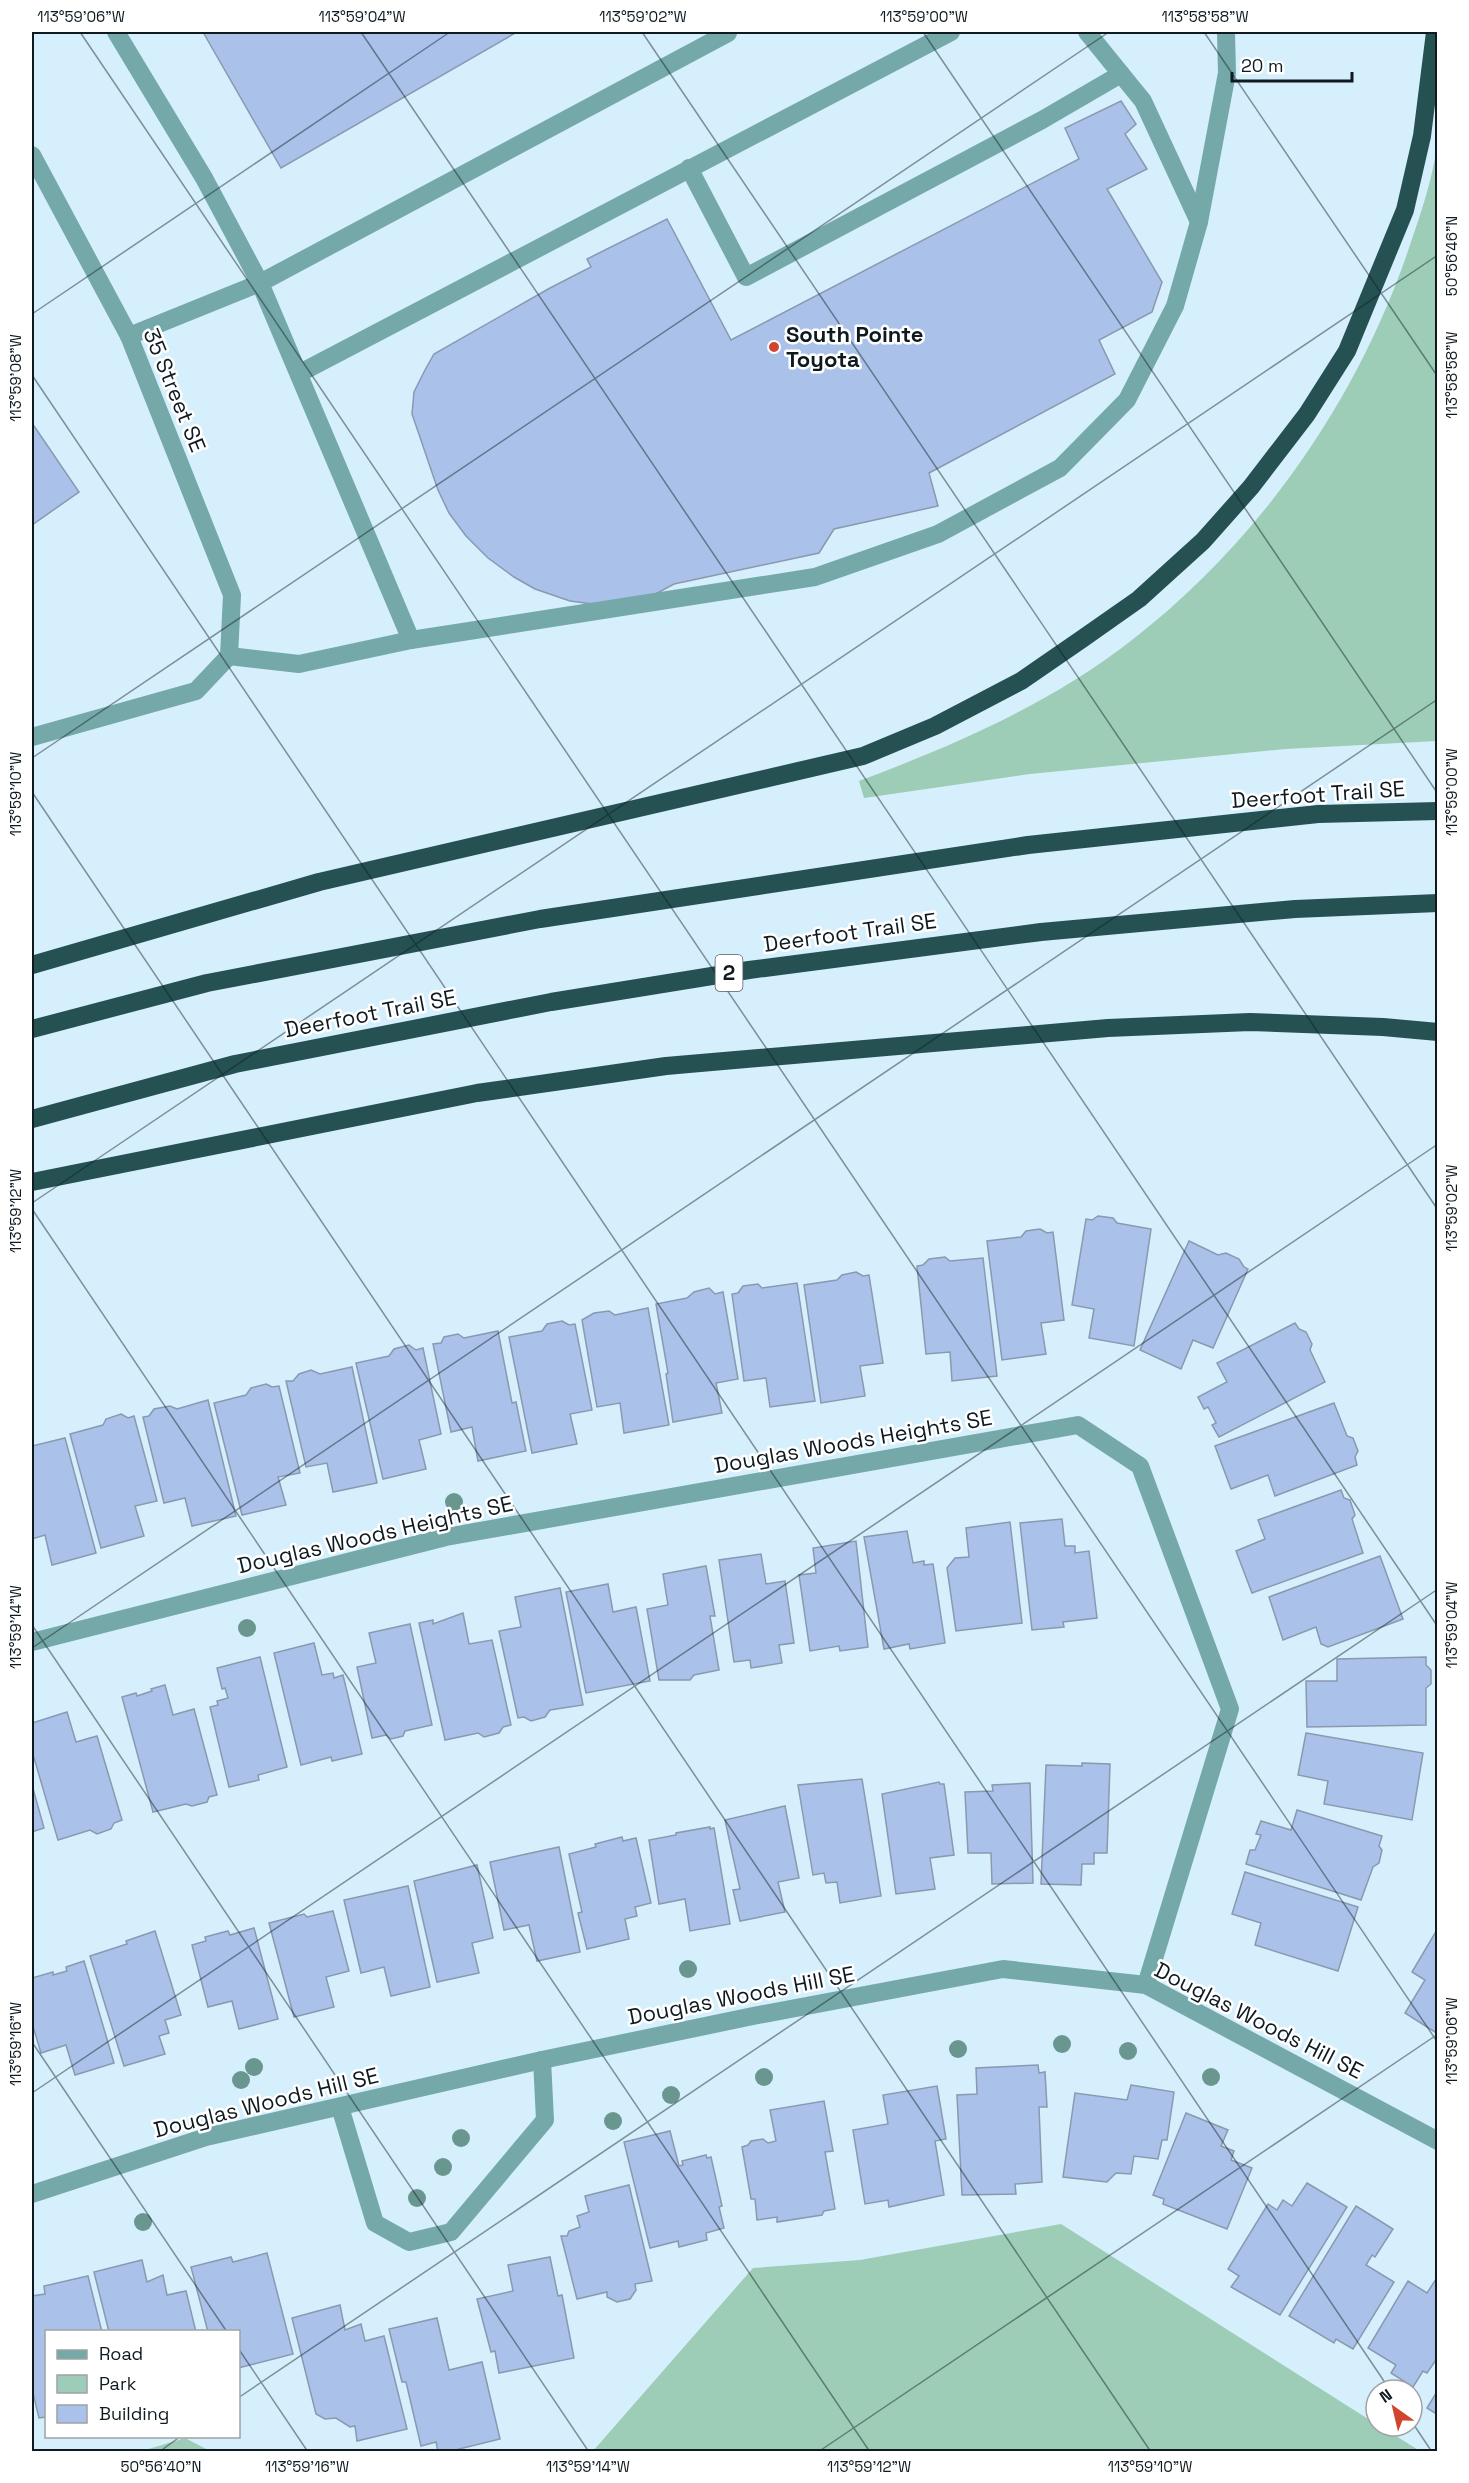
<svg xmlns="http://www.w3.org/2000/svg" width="1469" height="2483" viewBox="0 0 1469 2483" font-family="'Space Grotesk',sans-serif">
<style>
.green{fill:#9dcdb6}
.building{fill:#aac2ea;stroke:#8a98b0;stroke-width:1.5}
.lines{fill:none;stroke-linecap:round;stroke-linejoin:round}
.minor{stroke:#75a9a9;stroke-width:18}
.highway{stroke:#255152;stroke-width:18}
.tree{fill:#699790}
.ticks{fill:none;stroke:#0f1a20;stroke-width:1.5;stroke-opacity:0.45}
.poi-dot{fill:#d1452f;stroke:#fff;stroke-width:2}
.labels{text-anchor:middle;stroke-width:5;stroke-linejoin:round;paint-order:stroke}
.shield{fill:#fff;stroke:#575f63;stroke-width:1.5}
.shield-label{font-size:21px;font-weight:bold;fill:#0f1a20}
.poi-label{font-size:22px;font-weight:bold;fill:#0f1a20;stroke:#fff;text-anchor:start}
.street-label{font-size:22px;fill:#0f1a20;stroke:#fff}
.neatline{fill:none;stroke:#0f1a20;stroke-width:2}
.ticks-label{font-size:15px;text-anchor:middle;fill:#0f1a20}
</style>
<rect width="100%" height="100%" fill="#d6effc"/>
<g class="green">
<path d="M1437,146V741L1286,749L1030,774L864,798L859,781C955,745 1050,704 1132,640C1261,540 1360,397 1411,242C1422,210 1432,180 1437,146Z"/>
<path d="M1061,2224L1376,2424V2426H1380L1420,2451H593L753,2268L860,2260Z"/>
<path d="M185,2438L210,2451H142Z"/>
</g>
<g class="building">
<path d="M203,32H517L281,168Z"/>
<path d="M1121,101L1136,124L1125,134L1147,169L1107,189L1162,282L1152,312L1099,340L1115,374L929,473L938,506L834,529L819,553L674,584L650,597L600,605L570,601L535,589L514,577L488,558L466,536L449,513L438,490L412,414L414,392L425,370L434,354L550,288L591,267L587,259L667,219L731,340L1079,159L1065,128Z"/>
<path d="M32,423L79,492L32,525Z"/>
<path d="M1098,1216L1113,1218L1117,1223L1151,1229L1134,1346L1089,1338L1094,1309L1072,1305L1086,1219L1092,1220Z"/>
<path d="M1040,1229L1047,1233L1053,1232L1064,1320L1041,1323L1046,1354L1002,1360L987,1241L1021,1237L1026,1231Z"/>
<path d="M1189,1241L1218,1255L1226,1253L1239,1259L1244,1267L1248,1269L1213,1348L1193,1340L1181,1369L1140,1350Z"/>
<path d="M945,1257L950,1261L983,1258L997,1376L952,1381L950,1352L926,1354L917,1266L923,1265L929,1259Z"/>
<path d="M856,1272L863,1276L869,1275L883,1363L860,1366L865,1396L821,1403L804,1285L837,1280L842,1275Z"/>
<path d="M797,1283L815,1401L770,1407L766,1378L744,1381L732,1294L738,1293L743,1286L758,1284L762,1288Z"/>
<path d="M709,1288L715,1294L723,1292L738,1379L716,1383L722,1413L673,1422L666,1374L668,1373L656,1304L687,1298L694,1292Z"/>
<path d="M648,1308L669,1425L624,1433L620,1403L597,1407L582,1320L594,1313L609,1311L615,1315Z"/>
<path d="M562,1321L569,1325L575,1324L592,1410L570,1414L577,1444L532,1453L509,1337L542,1331L547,1324Z"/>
<path d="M1295,1323L1299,1329L1306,1332L1312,1344L1310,1350L1325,1382L1219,1437L1212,1425L1216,1423L1208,1407L1204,1409L1198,1397L1227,1382L1217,1363Z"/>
<path d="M498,1331L512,1403L516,1402L526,1451L478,1461L472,1427L451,1432L433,1344L441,1343L444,1337L458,1334L464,1338Z"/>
<path d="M409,1345L416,1350L423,1348L441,1434L419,1440L426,1469L383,1479L356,1363L389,1356L394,1349Z"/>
<path d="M352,1367L377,1483L333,1492L327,1463L306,1467L286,1381H293L299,1374L311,1370L320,1374Z"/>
<path d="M266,1384L272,1387L279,1386L300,1473L278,1477L286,1505L242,1515L214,1403L246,1395L251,1388Z"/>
<path d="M208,1400L236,1516L192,1526L185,1498L164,1503L143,1417L149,1416L154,1409L170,1406L177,1409Z"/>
<path d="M1334,1403L1347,1436L1353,1438L1358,1451L1355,1457L1357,1465L1275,1496L1268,1475L1231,1489L1215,1446Z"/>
<path d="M121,1414L128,1418L134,1416L157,1501L135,1506L144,1536L101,1548L70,1434L103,1425L106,1419Z"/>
<path d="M65,1438L96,1553L52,1565L45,1535L32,1539V1446Z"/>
<path d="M1341,1490L1344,1498L1350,1500L1355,1515L1352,1519L1363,1553L1252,1593L1236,1551L1265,1539L1258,1520Z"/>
<path d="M1062,1519L1065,1546H1075V1553L1089,1551L1097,1618L1063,1622L1064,1627L1032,1630L1020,1523Z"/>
<path d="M1010,1522L1022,1623L956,1631L947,1568L955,1558L969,1557L966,1528Z"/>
<path d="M907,1531L913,1563L924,1561V1565L933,1564L945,1643L910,1649L909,1644L884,1649L864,1537Z"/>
<path d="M856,1541L868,1647L840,1651L839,1646L810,1651L799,1575L816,1573L813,1548Z"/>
<path d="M761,1554L766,1584L785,1581L794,1643L779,1645L782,1663L751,1668L750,1660L734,1662L719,1560Z"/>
<path d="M1380,1556L1403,1619L1328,1647L1321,1644L1316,1627L1283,1640L1269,1597Z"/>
<path d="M706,1566L715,1616H710L719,1670L694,1675L690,1680H659L647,1609L668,1605L663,1574Z"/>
<path d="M608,1584L613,1612L636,1607L650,1681L586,1693L566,1592Z"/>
<path d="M560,1588L583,1705L550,1710L545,1717L531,1721L524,1717L518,1718L499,1631L521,1627L515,1597Z"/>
<path d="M463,1613L469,1644L492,1640L511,1725L503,1727L499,1733L484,1737L478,1733L445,1740L419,1623L433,1620V1624Z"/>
<path d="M410,1624L432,1725L405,1731L403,1736L391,1739L386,1735L372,1738L357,1667L376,1663L369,1633Z"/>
<path d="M314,1643L322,1675L333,1673L334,1678L343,1675L362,1754L332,1761L331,1757L301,1765L274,1653Z"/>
<path d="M260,1657L287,1767L258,1775L259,1780L229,1787L210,1707L218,1705L217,1701L228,1698L225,1688L222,1689L217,1668Z"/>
<path d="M1426,1657V1665L1431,1670V1684L1426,1688V1725L1307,1727L1306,1681H1337V1659Z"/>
<path d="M165,1685L173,1715L194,1709L217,1795L209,1797L207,1802L192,1806L186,1804L153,1812L122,1697L136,1693L137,1696L152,1691L151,1689Z"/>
<path d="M67,1712L76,1742L97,1736L122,1820L114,1823L111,1829L97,1834L90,1830L58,1840L32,1751V1723Z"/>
<path d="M1306,1733L1423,1753L1412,1820L1324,1804L1328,1781L1298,1775Z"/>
<path d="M1082,1763L1110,1764L1107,1853H1094V1864H1082L1081,1885L1041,1884L1046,1765L1082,1766Z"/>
<path d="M862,1779L881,1896L840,1903L837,1882L826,1883L824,1873L813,1875L798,1785Z"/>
<path d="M939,1782L940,1784H944L954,1855L930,1858L935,1889L896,1894L882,1794Z"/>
<path d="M1030,1783L1033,1883L992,1884L991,1853H968L965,1792L993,1791L992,1785Z"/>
<path d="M32,1785L44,1828L32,1832Z"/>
<path d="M785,1806L799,1878L778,1882L785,1912L740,1921L733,1890L740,1889L725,1820Z"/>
<path d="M1297,1810L1382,1836L1379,1846L1382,1850L1379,1863L1373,1867L1361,1900L1246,1864L1250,1850H1255L1261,1835L1256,1834L1261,1821L1291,1830Z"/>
<path d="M710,1827V1829L714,1828L730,1924L690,1931L685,1899L659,1904L649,1840L676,1835V1833Z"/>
<path d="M622,1837L623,1841L636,1838L651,1903L635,1907L637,1916L625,1919L629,1939L587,1949L578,1913L582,1912L569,1854L596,1847L595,1844Z"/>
<path d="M559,1847L580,1952L537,1961L529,1925L504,1930L490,1862Z"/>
<path d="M477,1865L493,1938L472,1943L479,1973L437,1982L414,1881Z"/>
<path d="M1245,1872L1358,1907L1338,1971L1255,1945L1261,1923L1232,1914Z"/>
<path d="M408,1886L430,1987L391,1996L384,1967L361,1973L344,1900Z"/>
<path d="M333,1911L349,1971L326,1977L334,2007L294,2017L269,1923L304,1914L307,1917Z"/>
<path d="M254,1928L278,2019L239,2029L232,2001L208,2007L192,1945L206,1941L205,1937L228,1931L230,1935Z"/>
<path d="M1438,1928V2034L1405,2013L1425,1980L1412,1972Z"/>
<path d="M155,1931L181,2015L165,2020L169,2033L159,2036L165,2054L124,2066L90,1956L127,1944L126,1941Z"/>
<path d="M84,1961L114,2063L75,2075L66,2045L41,2053L32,2023V1978L53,1972V1975L67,1971L66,1967Z"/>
<path d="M1038,2065L1039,2073L1045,2072L1047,2107H1039L1042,2182L1015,2184L1016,2194L962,2195L957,2095L977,2094L976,2068Z"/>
<path d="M1131,2085L1174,2092L1167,2140H1162L1158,2159L1134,2156L1131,2174L1116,2173L1107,2182L1063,2177L1075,2093L1127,2100Z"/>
<path d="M937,2086L946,2139L935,2141L944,2195L889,2207L888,2200L865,2204L853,2130L888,2124L883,2095Z"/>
<path d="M824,2101L833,2151L825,2152L835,2209L824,2211L822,2215L777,2222V2217L757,2220L755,2199H751L742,2147L748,2145L751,2141L763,2139L768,2143L776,2141L770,2110Z"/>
<path d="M1186,2113L1228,2130L1221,2146L1234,2151L1231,2160L1252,2168L1227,2229L1163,2204L1164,2199L1153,2195Z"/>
<path d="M670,2131L679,2166L683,2165L682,2161L706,2155L707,2158L711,2157L722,2206L719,2207L724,2228L706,2233L707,2240L679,2247L678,2241L650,2248L624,2142Z"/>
<path d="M1307,2183L1347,2207L1280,2315L1231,2287L1239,2276L1228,2269L1268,2204L1277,2210L1283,2200L1292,2206Z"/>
<path d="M629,2185L652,2281L635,2284L636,2290L630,2299L617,2302L607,2297V2292L577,2299L561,2236H567L569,2231L580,2227L577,2216L589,2212L585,2196Z"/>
<path d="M1356,2206L1393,2229L1375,2257L1372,2255L1366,2265L1394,2282L1353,2349L1336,2339L1334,2343L1289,2316Z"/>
<path d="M267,2253L293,2354L238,2368V2332H208L191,2267L231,2257L233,2262Z"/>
<path d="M550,2257L558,2296L562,2295L574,2358L499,2373L495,2351L491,2352L477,2299L513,2291L508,2265Z"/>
<path d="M142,2260L147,2282L163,2275L167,2295L186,2291L196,2332H109L94,2272Z"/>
<path d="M88,2276L102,2332H46V2417L39,2418L32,2389V2296L45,2294L44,2286Z"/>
<path d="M1438,2276V2357L1427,2373L1423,2371L1413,2387L1391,2373L1396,2365L1368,2348L1408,2281L1427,2293Z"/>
<path d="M340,2305L345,2330L361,2324L365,2341L384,2336L407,2429L357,2441L355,2426L350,2427L336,2418L325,2419L316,2414L292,2318Z"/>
<path d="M437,2318L449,2370L482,2362L500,2439L447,2452H438L436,2442L421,2446L406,2382H402L389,2329Z"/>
<path d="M1438,2390V2415L1427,2408Z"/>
</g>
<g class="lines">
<g class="minor">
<path d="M116,32L204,178L260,283L411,640"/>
<path d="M1121,74L1143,101L1199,222"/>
<path d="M32,155L129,336L232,595L229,656"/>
<path d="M689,168L746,277L1042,120L1121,74L1087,32"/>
<path d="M129,336L260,283L728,33L727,32"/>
<path d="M300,373L951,32"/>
<path d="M229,656L299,664L411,640L815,577L938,534L1060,468L1127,400L1175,306L1199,222L1227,73L1226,32"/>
<path d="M32,737L196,691L229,656"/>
<path d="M32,1642L446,1537L1078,1425L1140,1466L1230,1709L1146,1985"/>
<path d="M340,2107L375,2223L409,2242L451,2232L545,2120L542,2060"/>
<path d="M32,2194L206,2137L542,2060L753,2016L1003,1969L1146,1985L1438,2141"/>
</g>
<g class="highway">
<path d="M32,965L319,882L863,756L935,726L1021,681L1082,639L1139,599L1203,541L1251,487L1307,414L1347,351L1405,210L1422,136L1435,32"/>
<path d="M32,1029L207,983L540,919L1028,845L1318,814L1438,811"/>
<path d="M32,1119L235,1064L551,1002L749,970L1041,932L1295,909L1438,903"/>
<path d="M32,1182L477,1093L666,1066L1108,1028L1250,1022L1383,1027L1438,1032"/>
</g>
</g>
<g class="tree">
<circle cx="454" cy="1502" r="9"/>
<circle cx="247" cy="1628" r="9"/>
<circle cx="688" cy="1969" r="9"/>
<circle cx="1062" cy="2044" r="9"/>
<circle cx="958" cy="2049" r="9"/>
<circle cx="1128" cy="2051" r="9"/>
<circle cx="254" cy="2067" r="9"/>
<circle cx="764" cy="2077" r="9"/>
<circle cx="1211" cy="2077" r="9"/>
<circle cx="241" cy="2080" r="9"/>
<circle cx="671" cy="2095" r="9"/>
<circle cx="613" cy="2121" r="9"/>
<circle cx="461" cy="2138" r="9"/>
<circle cx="443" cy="2167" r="9"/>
<circle cx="417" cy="2198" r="9"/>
<circle cx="143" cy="2222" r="9"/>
</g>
<path class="ticks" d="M80,32L1438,2043M361,32L1438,1627M642,32L1438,1210M923,32L1438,794M1204,32L1438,377M32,314L450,32M32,375L1390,2390M32,758L1109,32M32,792L1151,2452M32,1203L1438,255M32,1209L870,2452M32,1625L589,2452M32,1648L1438,699M32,2042L227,2332M32,2093L1438,1144M238,2348L308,2452M238,2398L1438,1589M1412,2422L1432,2452M159,2452L181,2436M818,2452L1438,2034"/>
<circle class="poi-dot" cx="774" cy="347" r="6"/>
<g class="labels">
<rect class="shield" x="715.5" y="955" width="27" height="36" rx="4.5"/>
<g class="shield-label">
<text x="729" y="980">2</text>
</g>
<g class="poi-label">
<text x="786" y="342">South Pointe<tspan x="786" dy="25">Toyota</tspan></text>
</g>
<g class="street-label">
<text transform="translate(175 390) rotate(68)" y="8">35 Street SE</text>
<text transform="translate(1318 794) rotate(-4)" y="8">Deerfoot Trail SE</text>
<text transform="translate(850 932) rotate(-8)" y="8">Deerfoot Trail SE</text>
<text transform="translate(370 1013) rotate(-11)" y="8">Deerfoot Trail SE</text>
<text transform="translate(853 1441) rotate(-10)" y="8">Douglas Woods Heights SE</text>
<text transform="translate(375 1534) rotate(-13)" y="8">Douglas Woods Heights SE</text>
<text transform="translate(741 1995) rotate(-11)" y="8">Douglas Woods Hill SE</text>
<text transform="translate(1259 2020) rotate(27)" y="8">Douglas Woods Hill SE</text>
<text transform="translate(266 2102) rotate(-14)" y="8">Douglas Woods Hill SE</text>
</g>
</g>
<rect width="1469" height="2483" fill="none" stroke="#ffffff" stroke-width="66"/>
<rect x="45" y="2330" width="195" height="108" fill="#ffffff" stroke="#9fa3a6" stroke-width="1.5"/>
<rect x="57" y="2350" width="30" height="9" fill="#75a9a9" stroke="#9fa3a6" stroke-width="1.5"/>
<text x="99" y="2360" font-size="18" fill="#0f1a20">Road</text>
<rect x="57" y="2375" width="30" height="18" fill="#9dcdb6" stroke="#9fa3a6" stroke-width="1.5"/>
<text x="99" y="2390" font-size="18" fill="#0f1a20">Park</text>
<rect x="57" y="2405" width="30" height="18" fill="#aac2ea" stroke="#9fa3a6" stroke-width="1.5"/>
<text x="99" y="2420" font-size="18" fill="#0f1a20">Building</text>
<g transform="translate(1394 2408) rotate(326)"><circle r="28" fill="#ffffff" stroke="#9fa3a6" stroke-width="1.5"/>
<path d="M0-4.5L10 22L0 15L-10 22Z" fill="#d1452f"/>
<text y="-9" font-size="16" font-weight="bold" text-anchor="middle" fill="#0f1a20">N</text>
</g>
<path d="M1232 72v9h120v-9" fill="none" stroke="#0f1a20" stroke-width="3"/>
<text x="1241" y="72" font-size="18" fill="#0f1a20" stroke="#ffffff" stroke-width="4.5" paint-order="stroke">20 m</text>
<rect x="33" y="33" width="1403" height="2417" class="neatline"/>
<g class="ticks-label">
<text x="81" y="22">113°59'06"W</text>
<text x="362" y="22">113°59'04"W</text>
<text x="643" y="22">113°59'02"W</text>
<text x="924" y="22">113°59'00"W</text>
<text x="1205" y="22">113°58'58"W</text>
<text transform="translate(1452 256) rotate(-90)" y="5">50°56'46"N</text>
<text transform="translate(1452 375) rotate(-90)" y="5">113°58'58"W</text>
<text transform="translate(16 378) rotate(-90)" y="5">113°59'08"W</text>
<text transform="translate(1452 792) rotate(-90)" y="5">113°59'00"W</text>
<text transform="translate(16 794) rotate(-90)" y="5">113°59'10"W</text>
<text transform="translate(1452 1208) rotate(-90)" y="5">113°59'02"W</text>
<text transform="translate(16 1211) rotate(-90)" y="5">113°59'12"W</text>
<text transform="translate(1452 1625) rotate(-90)" y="5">113°59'04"W</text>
<text transform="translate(16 1627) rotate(-90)" y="5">113°59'14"W</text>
<text transform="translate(1452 2041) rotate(-90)" y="5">113°59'06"W</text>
<text transform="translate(16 2044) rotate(-90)" y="5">113°59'16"W</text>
<text x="161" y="2472">50°56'40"N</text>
<text x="307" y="2472">113°59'16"W</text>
<text x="588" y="2472">113°59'14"W</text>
<text x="869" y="2472">113°59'12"W</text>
<text x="1150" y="2472">113°59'10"W</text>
</g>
</svg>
